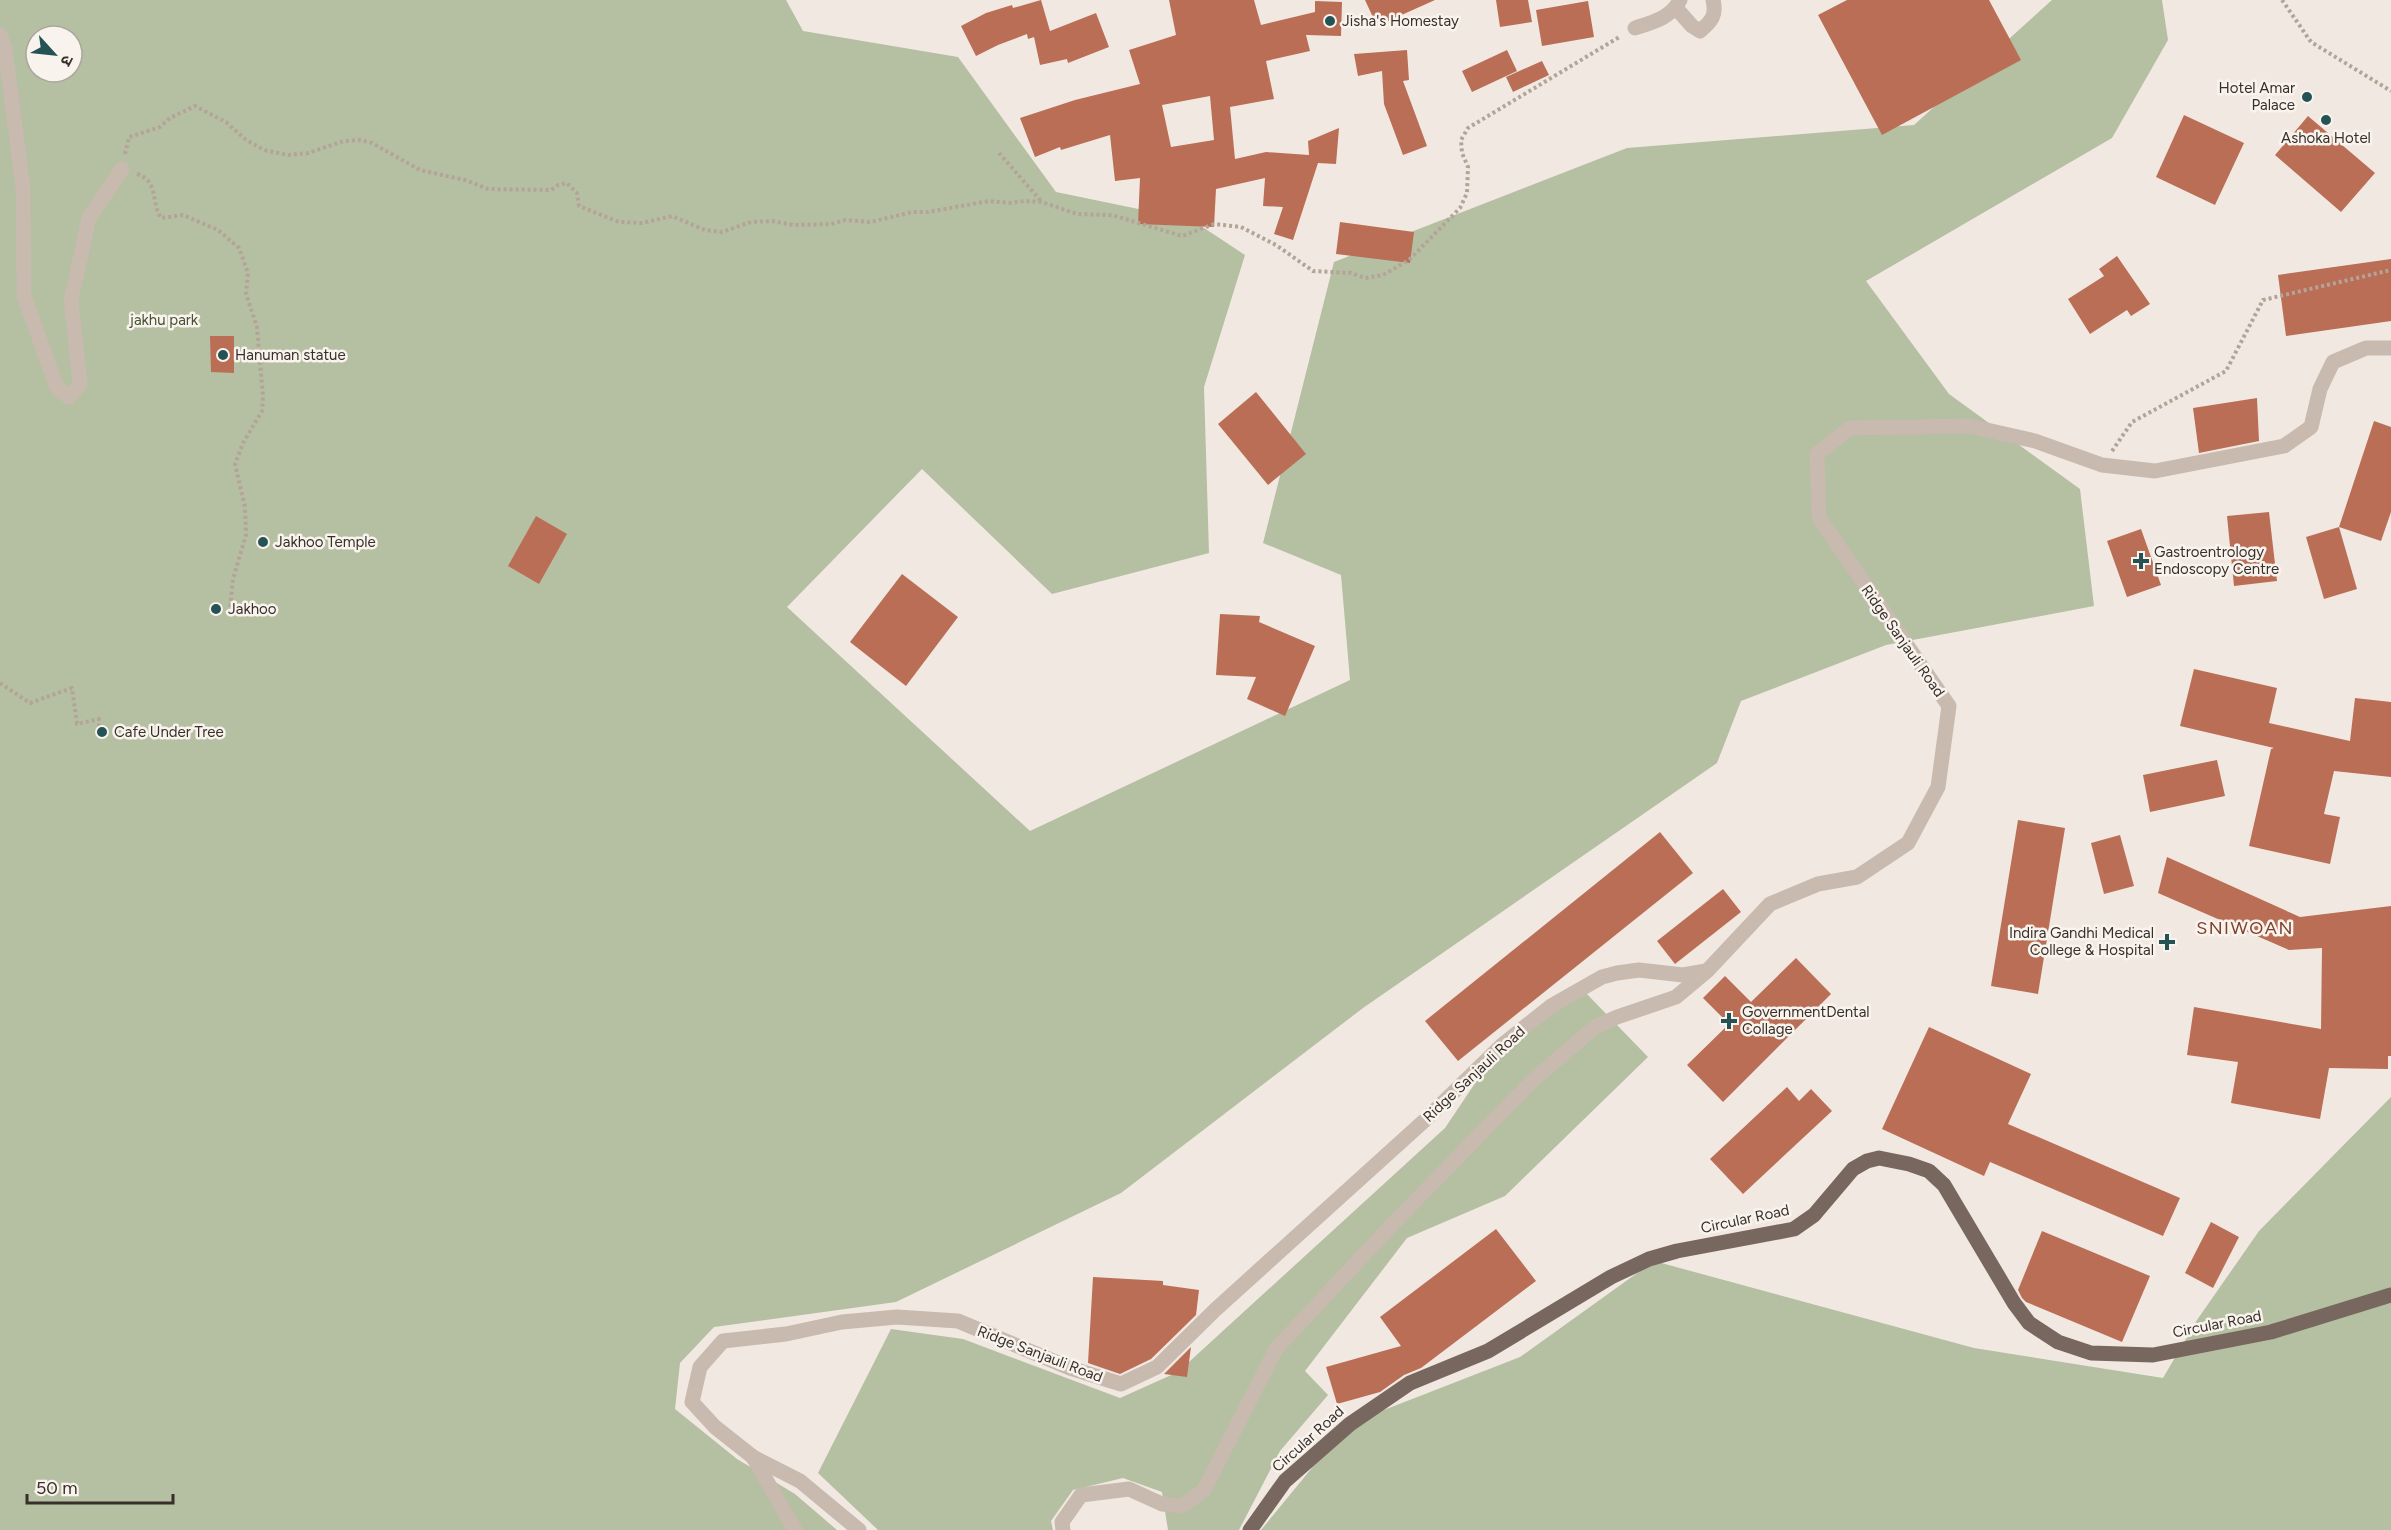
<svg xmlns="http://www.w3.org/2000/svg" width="2391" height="1530" viewBox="0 0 2391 1530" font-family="Figtree,'Noto Sans Devanagari',sans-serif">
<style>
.green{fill:#b5bfa2;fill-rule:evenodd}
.building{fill:#ba6e56;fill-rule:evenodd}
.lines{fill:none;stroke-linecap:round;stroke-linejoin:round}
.path{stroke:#b4a498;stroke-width:4;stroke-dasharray:3 3;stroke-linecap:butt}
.minor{stroke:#c8baae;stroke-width:15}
.major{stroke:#78675e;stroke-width:15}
.poi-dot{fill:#255255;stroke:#f9f3ed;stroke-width:2}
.labels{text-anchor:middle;stroke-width:5;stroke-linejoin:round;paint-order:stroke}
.poi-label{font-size:15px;fill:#382f2b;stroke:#f9f3ed;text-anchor:start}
.park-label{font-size:15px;fill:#475332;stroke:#f9f3ed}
.street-label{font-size:15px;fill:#382f2b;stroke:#f9f3ed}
.quarter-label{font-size:18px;letter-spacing:1.5px;fill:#7e402d;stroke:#f9f3ed}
</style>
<rect width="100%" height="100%" fill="#f1e9e1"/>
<g class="green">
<path d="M0,0H786L803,31L958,57L1056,192L1192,220L1245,255L1204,387L1209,553L1052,594L922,469L787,607L1030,831L1350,680L1341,575L1263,543L1334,262L1627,148L1914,125L2052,0H2162L2168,40L2112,138L1866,281L1949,394L2080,489L2094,606L1886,645L1741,701L1717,763L1363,1008L1121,1193L896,1302L714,1327L680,1363L675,1409L737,1459L795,1494L837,1530H0ZM36,36H72V72H36Z"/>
<path d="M1584,991L1648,1057L1505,1196L1407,1238L1305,1371L1328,1395L1280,1451L1239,1530H1168L1162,1492L1123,1478L1073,1490L1051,1521L1053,1530H878L818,1473L891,1329L963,1339L1120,1398L1178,1372L1445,1128L1506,1037Z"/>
<path d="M2391,1097V1530H1261L1348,1424L1520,1357L1654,1261L1974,1348L2163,1378L2197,1320L2259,1231Z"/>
</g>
<g class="building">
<path d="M1041,0L1050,31L1096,13L1109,47L1068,63L1067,59L1040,65L1034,37L1028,39L1027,34L998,45L976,56L961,26L986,13L1012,5L1013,8Z"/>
<path d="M1169,0H1254L1261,25L1315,12V1L1342,2L1341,36L1306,35L1310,51L1266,61L1274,99L1230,107L1235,159L1266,152L1309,155L1308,141L1339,128L1336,164L1318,163L1293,240L1274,234L1283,207L1263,206L1265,178L1216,189L1214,227L1138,224L1140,178L1115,181L1110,135L1061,150L1060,147L1035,157L1020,118L1075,100L1140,84L1129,50L1176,35ZM1210,96L1214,140L1171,147L1162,105Z"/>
<path d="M1365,0H1435L1377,26Z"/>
<path d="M1496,0H1528L1532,22L1500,27Z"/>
<path d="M1847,0H1989L2021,60L1882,135L1818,15Z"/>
<path d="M1588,1L1594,37L1542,46L1536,10Z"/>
<path d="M1407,50L1409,80L1403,81L1427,146L1403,155L1384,104L1382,71L1358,76L1354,54Z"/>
<path d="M1507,50L1517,71L1472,92L1462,71Z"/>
<path d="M1542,61L1549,75L1513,92L1506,77Z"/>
<path d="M2184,115L2244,143L2215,205L2156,177Z"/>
<path d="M2308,116L2375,173L2341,212L2275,155Z"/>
<path d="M1340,222L1414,232L1410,263L1336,254Z"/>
<path d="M2117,256L2150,304L2131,316L2127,310L2090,334L2068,299L2104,276L2099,269Z"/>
<path d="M2391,259V321L2286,336L2278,275Z"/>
<path d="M210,336H234V373L211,372Z"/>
<path d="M1256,392L1306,454L1268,485L1218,424Z"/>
<path d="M2257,398L2259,441L2199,453L2193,408Z"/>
<path d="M2374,421L2391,427V512L2381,541L2339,527Z"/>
<path d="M2269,512L2277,581L2234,586L2227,516Z"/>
<path d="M536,516L567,534L539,584L508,566Z"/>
<path d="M2339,527L2357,589L2324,599L2306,537Z"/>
<path d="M2141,529L2161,585L2127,597L2107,541Z"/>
<path d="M902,574L958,617L906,686L850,642Z"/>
<path d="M1220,614L1260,616L1259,622L1315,646L1285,716L1247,699L1256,677L1216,675Z"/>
<path d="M2194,669L2277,688L2269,723L2350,741L2355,698L2391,702V777L2334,771L2324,814L2340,817L2330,864L2249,846L2271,749L2274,748L2180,726Z"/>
<path d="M2217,760L2225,796L2150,812L2143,775Z"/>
<path d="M2018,820L2065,828L2038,994L1991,986Z"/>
<path d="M1660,832L1693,873L1458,1061L1425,1021Z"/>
<path d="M2120,835L2134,886L2104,894L2091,843Z"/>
<path d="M2167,857L2300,917L2391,906V1056H2388V1069L2329,1068L2320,1119L2231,1103L2238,1062L2187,1055L2194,1007L2321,1029L2322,948L2289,950L2158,893Z"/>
<path d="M1723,889L1741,912L1675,964L1657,941Z"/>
<path d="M1796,958L1831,994L1723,1102L1687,1065L1729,1024L1703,998L1725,976L1751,1002Z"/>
<path d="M1929,1027L2031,1074L2008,1124L2180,1198L2163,1236L1990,1162L1984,1176L1882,1129Z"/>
<path d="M1787,1087L1799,1101L1811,1089L1832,1111L1743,1194L1710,1159Z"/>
<path d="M2211,1222L2239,1237L2213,1288L2185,1273Z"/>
<path d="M1496,1229L1536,1281L1421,1368L1404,1375L1380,1392L1337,1404L1326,1367L1401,1346L1380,1317Z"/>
<path d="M2042,1231L2150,1276L2122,1342L2026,1302L2022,1298L2018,1290Z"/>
<path d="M1093,1277L1163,1281V1285L1199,1290L1196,1315L1151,1359L1120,1374L1088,1363Z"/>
<path d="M1191,1347L1187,1377L1164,1374Z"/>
</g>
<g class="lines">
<g class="path">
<path d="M2282,0L2311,42L2391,91"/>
<path d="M999,153L1042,202"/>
<path d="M125,154L129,137L160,127L170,118L195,106L226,122L245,139L264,150L288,155L308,153L344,141L360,140L372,143L420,170L465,180L488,189L551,190L558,185L567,183L577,193L579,206L619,222L642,223L672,216L705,230L722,232L751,222L772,221L794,225L831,224L845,220L871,222L912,212H928L989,201L1010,203L1025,201L1042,202L1077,214L1112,215L1182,236L1214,224L1241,227L1276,245L1313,271L1351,273L1365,278L1383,275L1409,260L1460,208L1467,193L1468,167L1462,153L1461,140L1468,128L1621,36"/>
<path d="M137,174C159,181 151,203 161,218L183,215L218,230L239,248L248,273L246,294L257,327L263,397L262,411L243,443L235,464L245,507L246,535L233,579L230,609"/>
<path d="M2112,451L2132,422L2226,371L2263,300L2391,270"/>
<path d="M0,683L30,703L72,688L77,724L99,719V727"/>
</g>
<g class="minor">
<path d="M1676,8L1692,26L1700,31C1711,22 1717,15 1713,0"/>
<path d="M1635,28C1653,22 1671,18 1680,0"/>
<path d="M0,35L5,48L23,188L24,296L57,388L69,397L80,384L71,300L89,218L122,169"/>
<path d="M753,1457L795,1530"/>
<path d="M859,1530L800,1481L753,1457L715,1427L692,1402L700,1367L723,1341L786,1334L842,1322L897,1317L958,1321L1070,1368L1121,1384L1157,1367L1215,1310L1424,1121L1502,1045L1551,1006L1602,977L1617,973L1639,970L1683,975L1706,971"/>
<path d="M1063,1530L1062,1522L1081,1495L1129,1489L1162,1504L1182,1506L1204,1490L1276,1349L1384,1233L1532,1081L1595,1027L1617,1017L1676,997L1707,971L1770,904L1818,884L1857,877L1908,843L1938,787L1949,706L1819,518L1817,454L1850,428L1969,426L2035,441L2102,465L2155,471L2284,446L2311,427L2320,389L2333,362L2366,348H2391"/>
</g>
<path class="major" d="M1250,1530L1285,1481L1350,1424L1410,1383L1488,1351L1611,1277L1649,1259L1677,1251L1794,1229L1814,1215L1853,1169L1867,1161L1879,1158L1909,1164L1929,1171L1944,1185L2014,1303L2029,1323L2058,1342L2091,1353L2153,1355L2271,1332L2391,1295"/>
</g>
<g class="poi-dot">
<circle cx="1330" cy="21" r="6"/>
<circle cx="2307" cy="97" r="6"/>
<circle cx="2326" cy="120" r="6"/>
<circle cx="223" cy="355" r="6"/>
<circle cx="263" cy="542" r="6"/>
<path d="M2138 552h6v6h6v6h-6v6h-6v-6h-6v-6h6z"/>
<circle cx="216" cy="609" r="6"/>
<circle cx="102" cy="732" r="6"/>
<path d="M2164 933h6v6h6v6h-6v6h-6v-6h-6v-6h6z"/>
<path d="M1726 1012h6v6h6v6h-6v6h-6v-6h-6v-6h6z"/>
</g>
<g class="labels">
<g class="poi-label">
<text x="1342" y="26">Jisha's Homestay</text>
<text x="2295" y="93" text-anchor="end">Hotel Amar<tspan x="2295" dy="17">Palace</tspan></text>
<text x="2326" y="143" text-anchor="middle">Ashoka Hotel</text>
<text x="235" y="360">Hanuman statue</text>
<text x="275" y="547">Jakhoo Temple</text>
<text x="2154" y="557">Gastroentrology<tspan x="2154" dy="17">Endoscopy Centre</tspan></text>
<text x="228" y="614">Jakhoo</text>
<text x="114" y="737">Cafe Under Tree</text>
<text x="2154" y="938" text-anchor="end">Indira Gandhi Medical<tspan x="2154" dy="17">College &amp; Hospital</tspan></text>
<text x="1742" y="1017">GovernmentDental<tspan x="1742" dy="17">Collage</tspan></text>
</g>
<g class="park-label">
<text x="164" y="325">jakhu park</text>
</g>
<g class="street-label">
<text transform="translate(1903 641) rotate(55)" y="5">Ridge Sanjauli Road</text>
<text transform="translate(1474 1074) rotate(-43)" y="5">Ridge Sanjauli Road</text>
<text transform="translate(1745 1219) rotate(-12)" y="5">Circular Road</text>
<text transform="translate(2217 1324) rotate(-11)" y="5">Circular Road</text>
<text transform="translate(1040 1354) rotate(21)" y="5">Ridge Sanjauli Road</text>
<text transform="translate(1308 1439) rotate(-42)" y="5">Circular Road</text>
</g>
<g class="quarter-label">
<text x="2245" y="934">SNIWOAN</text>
</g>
</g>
<g transform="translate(54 54) rotate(117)"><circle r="28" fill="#f9f3ed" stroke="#aca59f" stroke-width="1.5"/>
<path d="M0-4.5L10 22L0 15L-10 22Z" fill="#255255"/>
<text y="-9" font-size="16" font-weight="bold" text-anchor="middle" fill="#382f2b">उ</text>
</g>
<path d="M27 1494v9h146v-9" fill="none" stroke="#382f2b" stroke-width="3"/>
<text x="36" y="1494" font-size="18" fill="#382f2b" stroke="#f9f3ed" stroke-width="4.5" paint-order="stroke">50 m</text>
</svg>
